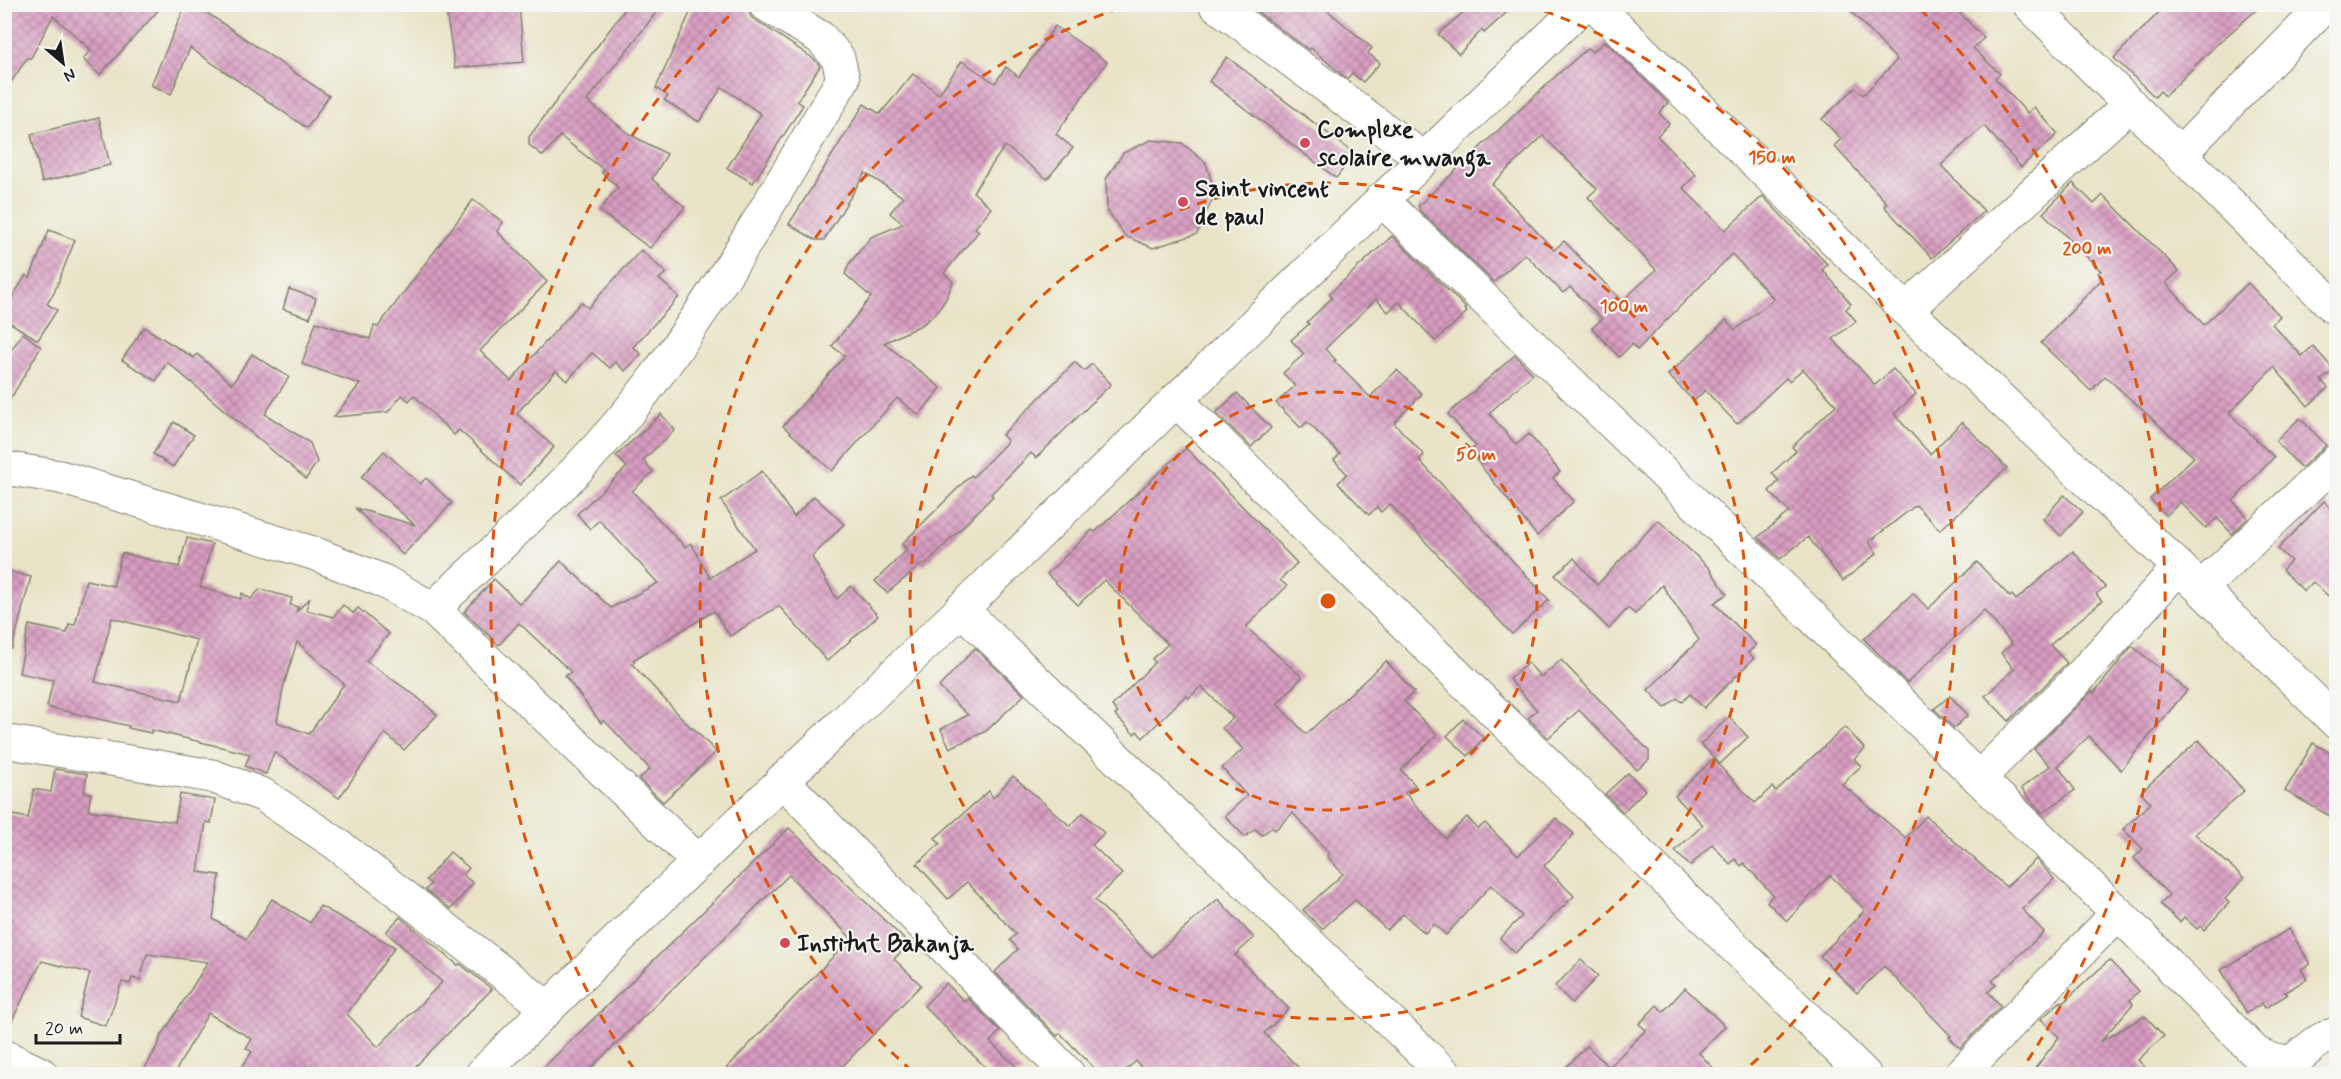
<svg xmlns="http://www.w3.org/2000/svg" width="2341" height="1079" viewBox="0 0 2341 1079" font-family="Mynerve,sans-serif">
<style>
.building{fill:url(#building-cross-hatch);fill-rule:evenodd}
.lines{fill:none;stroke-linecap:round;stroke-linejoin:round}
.minor-casing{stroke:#828072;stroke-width:35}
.secondary-casing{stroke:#828072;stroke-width:35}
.minor{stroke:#fff;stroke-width:33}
.secondary{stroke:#fff;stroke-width:33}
.ring{fill:none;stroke:#de560d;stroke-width:3;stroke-dasharray:10 8}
.poi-dot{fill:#d1495b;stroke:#f6f6f2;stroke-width:2}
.labels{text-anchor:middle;stroke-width:4.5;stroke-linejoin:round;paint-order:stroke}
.poi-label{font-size:24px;font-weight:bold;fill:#1c1c1c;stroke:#f6f6f2;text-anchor:start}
.centre{fill:#de560d;stroke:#f6f6f2;stroke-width:3}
.ring-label{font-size:18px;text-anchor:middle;font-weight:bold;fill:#de560d;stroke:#f6f6f2;stroke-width:4.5;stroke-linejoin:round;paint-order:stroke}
</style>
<defs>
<pattern id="building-cross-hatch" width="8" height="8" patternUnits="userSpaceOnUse" patternTransform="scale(1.5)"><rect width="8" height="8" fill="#d89cc1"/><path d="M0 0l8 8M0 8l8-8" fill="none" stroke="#ae7e9c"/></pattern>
</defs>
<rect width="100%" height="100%" fill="#f6f6f2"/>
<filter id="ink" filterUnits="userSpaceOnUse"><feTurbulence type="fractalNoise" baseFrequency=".0167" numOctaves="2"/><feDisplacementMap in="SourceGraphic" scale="12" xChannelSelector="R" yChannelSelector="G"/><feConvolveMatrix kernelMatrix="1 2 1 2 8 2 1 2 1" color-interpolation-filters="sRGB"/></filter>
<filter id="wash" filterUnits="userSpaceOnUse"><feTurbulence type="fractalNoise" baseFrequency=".008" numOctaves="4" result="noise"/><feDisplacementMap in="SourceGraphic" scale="24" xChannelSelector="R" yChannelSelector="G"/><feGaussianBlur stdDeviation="1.35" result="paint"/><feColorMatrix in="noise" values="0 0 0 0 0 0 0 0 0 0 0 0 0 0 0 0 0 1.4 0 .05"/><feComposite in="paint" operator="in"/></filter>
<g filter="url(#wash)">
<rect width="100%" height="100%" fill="#e9e4c7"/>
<g id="blocks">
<g class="building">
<path d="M4,4H164L100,75L83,59L91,50L53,16L31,58H27L4,93Z"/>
<path d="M186,4H194L329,96L307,128L190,48L171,94L151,85Z"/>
<path d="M445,4H519L524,62L455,68Z"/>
<path d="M629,4H663L587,101L631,135L667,154L652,179L685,207L650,248L599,211L618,187L602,173L604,170L560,136L543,156L529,145V137Z"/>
<path d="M694,4H746L751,17L814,59L820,66L797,101L803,105L753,183L727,168L761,114L722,87L699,122L664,100L668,96L656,88Z"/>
<path d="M1247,4H1320L1372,48L1368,53L1380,63L1363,82L1352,73L1347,79L1311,48L1309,50Z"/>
<path d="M1473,4H1516L1484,33L1482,30L1459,54L1438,34Z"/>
<path d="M1844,4H1951L1984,38L1973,48L2000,74L1995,78L2027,113L2034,107L2058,134L2021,167L1984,126L1941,165L1984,211L1932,258L1884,206L1887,203L1834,146L1841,139L1822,119L1855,88L1863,95L1897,60Z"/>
<path d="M2167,4H2263L2214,47L2165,96L2160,91L2155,97L2114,58Z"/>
<path d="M1055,26L1107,62L1056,134L1073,148L1047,179L1005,146L973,192L991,208L975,228L979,231L944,273L953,282L946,299L936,313L923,324L884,343L941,388L919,415L897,398L832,471L783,426L845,356L832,346L871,297L845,274L849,264L871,237L903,224L890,213L903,197L865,173L824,240H815L789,224L864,104L880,114L913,74L939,94L962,61L995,83L1006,67L1019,77Z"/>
<path d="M1605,41L1668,103L1659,113L1669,124L1657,136L1696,175L1683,188L1725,230L1763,196L1828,265L1822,269L1851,304L1846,309L1856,321L1833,339L1875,385L1893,369L1916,394L1894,414L1930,454L1962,422L2007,468L1940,530L1916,505L1869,542L1877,553L1843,581L1808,537L1780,559L1758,537L1789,512L1769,491L1779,481L1772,473L1796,451L1792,447L1836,405L1803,369L1789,381L1786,378L1737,424L1705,390L1694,401L1668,375L1726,320L1735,330L1774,299L1732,254L1637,350L1632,344L1619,357L1592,328L1602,319L1570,287L1563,293L1525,254L1494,282L1420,211L1418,206L1558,74L1588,48L1592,52ZM1543,136L1597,189L1588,197L1656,270L1622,301L1564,241L1554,250L1492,184Z"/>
<path d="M1227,57L1355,154L1336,178L1209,81Z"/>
<path d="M99,118L110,165L42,182L31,134Z"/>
<path d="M1151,140L1182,143L1206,163L1215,193L1197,234L1153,248L1125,236L1107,210L1106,179L1123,153Z"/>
<path d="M2073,183L2094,204L2103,195L2179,271L2166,283L2204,325L2248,283L2280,316L2272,324L2302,356L2313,346L2334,370L2321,380L2328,388L2308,406L2274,367L2229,413L2274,457L2233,501L2248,518L2232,534L2217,518L2206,528L2180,502L2166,516L2150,499L2194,457L2105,376L2091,391L2041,343L2103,278L2098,273L2101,271L2043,213Z"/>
<path d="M473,200L503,222L497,231L547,282L480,351L511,381L581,302L588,308L641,250L666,273L659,279L679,297L633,347L641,354L625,371L615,362L610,368L592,353L567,381L556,371L518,412L517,414L554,447L520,485L459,430L454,435L414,395L409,401L402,395L388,412L334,417L360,384L302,364L316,322L370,339L374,326L378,327Z"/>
<path d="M49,230L75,240L54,293L47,304L57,310L38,340L4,319V310L26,275L30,278Z"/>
<path d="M1392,236L1466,308L1464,309L1467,312L1435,341L1399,302L1388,312L1376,299L1325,349L1336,360L1334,361L1370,397L1397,370L1422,394L1394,423L1424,455L1419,460L1549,600L1512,634L1390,504L1381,512L1377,507L1369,515L1338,483L1347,474L1334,460L1340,454L1307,422L1301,428L1276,403L1295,386L1283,373L1304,354L1291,340L1309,324L1307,322L1332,298L1329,294Z"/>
<path d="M289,289L316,298L310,318L283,309Z"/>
<path d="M144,327L194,358L197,354L232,384L252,354L289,377L265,414L310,443L317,462L306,479L167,362L156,381L122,360Z"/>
<path d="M23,333L41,347L4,410V360Z"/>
<path d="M1515,355L1533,374L1489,413L1516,445L1529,434L1560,472L1553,478L1574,501L1537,536L1469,451L1476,446L1448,414Z"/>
<path d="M1075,362L1084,371L1092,364L1111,384L1036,458L1031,453L991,494L993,496L924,566L922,564L887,593L875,581L907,550L902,544L971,475L973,477L1008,441L1002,435Z"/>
<path d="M1237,393L1271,428L1251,447L1216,413Z"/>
<path d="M661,414L675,430L643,460L653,472L632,491L685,547L691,543L710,578L755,549L721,501L762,471L794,517L814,496L844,524L812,557L837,599L851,586L878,616L827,661L779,606L730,636L714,611L633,660L635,662L632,664L692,729L693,728L716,752L663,802L639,779L650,769L604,720L601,723L565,676L571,672L519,623L499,645L464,612L494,579L520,604L561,561L611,608L658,583L599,520L590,529L577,514L627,467L616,456Z"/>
<path d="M2300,418L2326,445L2301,468L2276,441Z"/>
<path d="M174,422L194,435L173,467L153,454Z"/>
<path d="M1186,448L1297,563L1280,580L1287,586L1246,627L1302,677L1277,704L1306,734L1386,661L1414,692L1404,701L1437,735L1401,770L1415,785L1405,793L1445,838L1467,817L1478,829L1485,823L1518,856L1556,818L1574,834L1544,866L1574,896L1515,953L1500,938L1522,916L1491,885L1446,935L1434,924L1425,933L1403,914L1387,930L1355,900L1322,929L1303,910L1343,874L1327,856L1329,853L1293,813L1275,830L1272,827L1262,835L1255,829L1245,837L1225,816L1247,796L1222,768L1243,749L1222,728L1233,718L1201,686L1189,698L1186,695L1143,738L1137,731L1134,734L1115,715L1118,713L1112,706L1155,662L1152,659L1168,644L1104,580L1078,605L1047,574L1092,530L1095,532Z"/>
<path d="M384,451L420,484L426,478L452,503L403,555L355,508L415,525L361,477Z"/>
<path d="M2064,495L2083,512L2061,536L2043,519Z"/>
<path d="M2324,501L2337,515V604L2313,582L2304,591L2282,570L2291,561L2278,549Z"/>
<path d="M1658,520L1709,568L1727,594L1714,603L1756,645L1748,653L1754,658L1704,708L1690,694L1682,702L1677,698L1665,708L1648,690L1699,640L1662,585L1635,614L1628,608L1609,629L1555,575L1574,558L1597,585Z"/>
<path d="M187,538L212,544L200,587L241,599L242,593L251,599L260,589L292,598L290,605L298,607L296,612L310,598L306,610L333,617L343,605L353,613L358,608L389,634L366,661L416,696L437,715L404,750L385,733L339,798L274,752L266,774L245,766L250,754L151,730V733L128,728L129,726L47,707L53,680L19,673L29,625L67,633L69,624L75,625L86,580L113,586L122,553L179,567ZM112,618L197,640L181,701L95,682ZM297,642L344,684L309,734L277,722L283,688Z"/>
<path d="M2073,551L2105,587L2096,594L2102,601L2050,645L2067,663L2009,721L1985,696L2014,669L2001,653L2012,644L1984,610L1907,683L1864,639L1913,593L1928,609L1977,562L2010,597L2012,595L2016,600Z"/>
<path d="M4,570L31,577L12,649L4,648Z"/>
<path d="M2132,646L2187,690L2121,770L2089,736L2058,766L2075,790L2042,813L2021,788L2050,766L2034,749L2092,691L2094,693Z"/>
<path d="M975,648L1024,695L986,731L950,748L941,729L968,715L939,687Z"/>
<path d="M1561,660L1649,751V760L1637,770L1579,710L1548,738L1528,718L1537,710L1509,679L1528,663L1541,677Z"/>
<path d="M1950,696L1968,715L1954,728L1934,709Z"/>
<path d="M1729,717L1748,737L1720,764L1701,744Z"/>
<path d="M1463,719L1484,738L1468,756L1447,736Z"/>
<path d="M1845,727L1865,749L1854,759L1861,766L1842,784L1906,838L1926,816L2006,887L2036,859L2054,879L2022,909L2044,932L1992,981L1996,985L1988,992L2001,1006L1960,1048L1949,1037L1951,1036L1884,966L1857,993L1820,956L1865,910L1830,875L1787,921L1767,902L1773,895L1744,863L1741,866L1735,859L1730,864L1712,844L1690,866L1675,851L1703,825L1675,796L1713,759L1755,803L1772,787L1776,791Z"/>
<path d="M2199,740L2244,791L2195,834L2244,878L2225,899L2229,903L2204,930L2200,926L2197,929L2184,917L2180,922L2160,904L2169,895L2134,858L2143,849L2123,829L2151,803L2141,792Z"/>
<path d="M2313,743L2337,757V820L2285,791Z"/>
<path d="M55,769L87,774L84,792L91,793L88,810L175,822L180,794L215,800L211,823L206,822L198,872L220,875L213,919L246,939L272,899L310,923L320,906L395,947L347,1014L378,1047L442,982L386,932L400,917L458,965L460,964L492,989L408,1074H237L252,1052L246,1048L252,1039L208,1013L174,1074H142L160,1041L159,1040L208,962L147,954L140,980L132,978L130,984L122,982L106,1026L78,1017L90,973L42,961L4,1036V813L28,818L34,789L51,792Z"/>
<path d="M1628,773L1645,790L1623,812L1605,794Z"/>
<path d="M1013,776L1070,826L1083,813L1104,833L1092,845L1122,874L1095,900L1152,957L1218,899L1254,938L1235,955L1289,1009L1264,1033L1305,1074H1147L1136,1061L1121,1074H1100L1060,1033L1057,1036L995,972L1018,949L1010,940L1016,934L967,882L948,899L917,864L940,844L935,838L989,791L993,798Z"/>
<path d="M789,828L909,944L894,959L921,985L835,1074H721L851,938L789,875L585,1074H537Z"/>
<path d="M450,852L469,868L463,875L473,883L451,909L426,890L431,884L426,880Z"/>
<path d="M2289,929L2310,964L2301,969L2307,979L2285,992L2287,995L2265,1008L2262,1003L2247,1013L2221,970Z"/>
<path d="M1581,960L1598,976L1572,1003L1555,986Z"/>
<path d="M2109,960L2139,991L2130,1000L2133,1004L2100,1042L2145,1016L2164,1036L2138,1060L2151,1074H2031L2059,1037L2041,1019L2061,1001L2063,1003Z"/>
<path d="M946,983L965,1002L968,998L1000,1031L990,1042L1024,1074H992L924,1006Z"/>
<path d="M1685,988L1725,1026L1699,1053L1719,1074H1559L1587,1046L1609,1067L1646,1030L1639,1024L1657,1005L1663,1012Z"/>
</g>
</g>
</g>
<g filter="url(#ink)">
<use href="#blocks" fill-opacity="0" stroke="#828072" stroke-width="1.5"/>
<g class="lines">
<defs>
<g id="minor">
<path d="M1215,4L1423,158"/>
<path d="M1594,4L1906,310L2179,567L2336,722"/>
<path d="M2029,4L2336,309"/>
<path d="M2180,154L2326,4"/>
<path d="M1381,199L2118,913L2255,1052C2303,1079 2298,1043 2336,1034"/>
<path d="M1906,310L2130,104"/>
<path d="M1176,400L1864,1074"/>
<path d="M4,468L60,477L313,553L383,581L433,609L699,862"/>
<path d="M2201,588L2336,461"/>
<path d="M433,609C507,538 586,469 648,387C721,290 781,183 843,79L838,58L821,38L765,4"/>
<path d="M961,609L1445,1074"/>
<path d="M4,741L212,776L263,795L334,842L548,1008"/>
<path d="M1979,778L2075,682L2179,567"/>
<path d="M782,780L1068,1074"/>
<path d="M4,1056L41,1074"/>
<path d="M1961,1074L2118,913"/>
</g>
<path id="secondary" d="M482,1074C639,916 803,762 964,607C1171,406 1376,204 1584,4"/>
</defs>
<use href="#minor" class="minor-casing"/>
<use href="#secondary" class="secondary-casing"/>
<use href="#minor" class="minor"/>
<use href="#secondary" class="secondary"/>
</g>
</g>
<g class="ring">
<circle cx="1328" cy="601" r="209"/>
<circle cx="1328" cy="601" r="418"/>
<path d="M912 1071A628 628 0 0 1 1129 5M1527 5A628 628 0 0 1 1744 1071"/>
<path d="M634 1069A837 837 0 0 1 736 9M1920 9A837 837 0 0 1 2022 1069"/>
</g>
<g class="poi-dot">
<circle cx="1305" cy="143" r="6"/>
<circle cx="1183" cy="202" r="6"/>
<circle cx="785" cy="943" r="6"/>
</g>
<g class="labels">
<g class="poi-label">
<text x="1317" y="137">Complexe<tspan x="1317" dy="28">scolaire mwanga</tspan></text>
<text x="1195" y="196">Saint vincent<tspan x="1195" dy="28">de paul</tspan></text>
<text x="797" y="951">Institut Bakanja</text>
</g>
</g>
<circle cx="1328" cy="601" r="9" class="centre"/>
<g class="ring-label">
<text x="1772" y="163">150 m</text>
<text x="2087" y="254">200 m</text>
<text x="1624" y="312">100 m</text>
<text x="1476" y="460">50 m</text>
</g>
<rect width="2341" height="1079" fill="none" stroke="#f6f6f2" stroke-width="24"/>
<g transform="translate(63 63) rotate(151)" stroke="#f6f6f2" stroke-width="4.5" paint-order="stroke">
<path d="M0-4.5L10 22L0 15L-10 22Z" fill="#1c1c1c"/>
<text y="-9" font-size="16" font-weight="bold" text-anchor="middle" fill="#1c1c1c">N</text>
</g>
<path d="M36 1034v9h84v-9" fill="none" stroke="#1c1c1c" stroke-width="3"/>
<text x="45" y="1034" font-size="18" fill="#1c1c1c" stroke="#f6f6f2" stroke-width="4.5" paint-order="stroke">20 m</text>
</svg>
